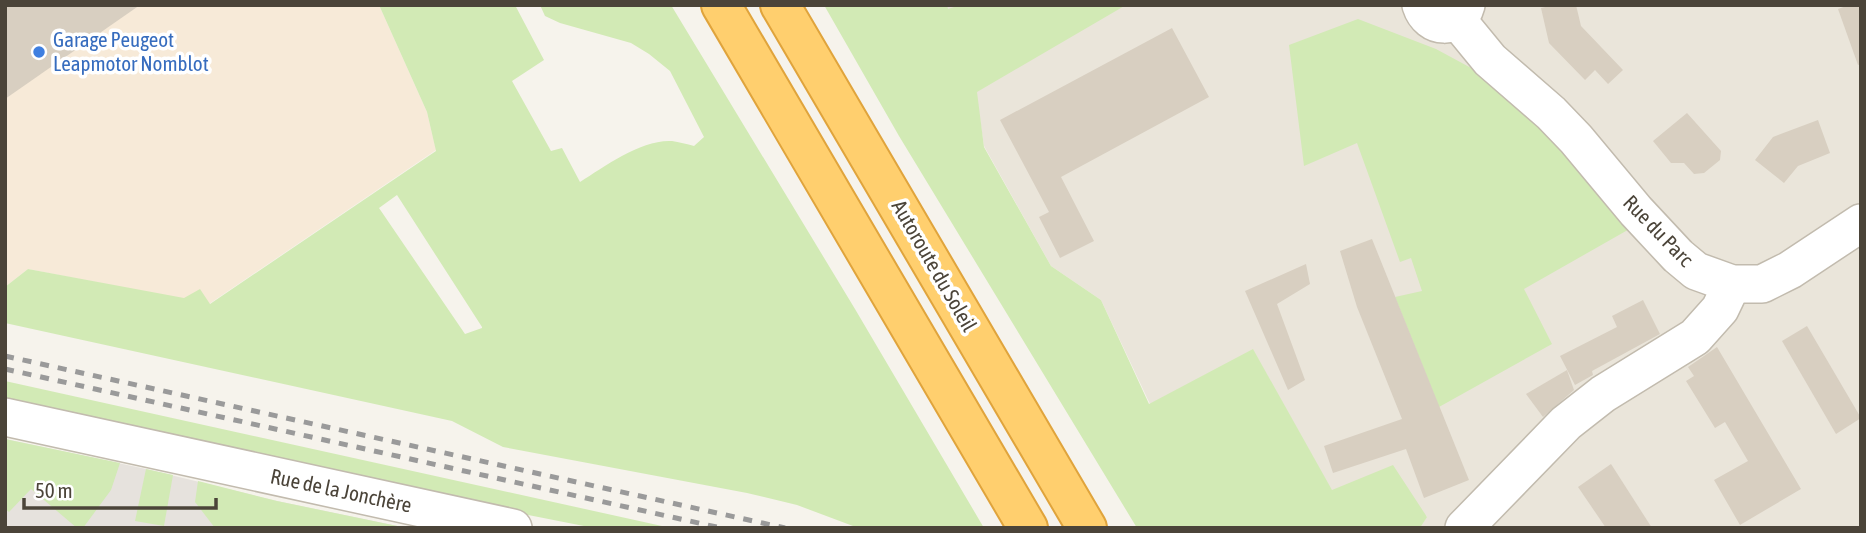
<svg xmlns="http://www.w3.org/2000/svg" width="1866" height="533" viewBox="0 0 1866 533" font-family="'Asap Condensed',sans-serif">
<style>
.residential{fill:#eae5da}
.commercial{fill:#f7ead8}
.industrial{fill:#e6e2dd}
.green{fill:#d2eab5;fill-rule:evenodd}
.building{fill:#d8cfc1}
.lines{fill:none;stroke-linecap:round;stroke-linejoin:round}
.minor-casing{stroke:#c2bbae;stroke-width:40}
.highway-casing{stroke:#e0a43c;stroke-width:42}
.minor{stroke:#fff;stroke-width:37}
.highway{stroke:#ffcf6e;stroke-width:38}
.rail{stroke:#9a9a9a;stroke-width:5;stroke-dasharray:9 9;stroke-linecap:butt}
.shop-dot{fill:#3f7fe0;stroke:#fff;stroke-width:2.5}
.labels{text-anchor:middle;stroke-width:7;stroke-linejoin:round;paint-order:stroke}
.shop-label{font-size:21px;fill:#366cbe;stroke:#fff;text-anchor:start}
.street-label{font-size:21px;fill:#4b4439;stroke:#fff}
</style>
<rect width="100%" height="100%" fill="#f6f3ec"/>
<path class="residential" d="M824,5H1861V528H1420L1427,516L1332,491L1253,350L1150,404L1101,300L1051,266L984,146L976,93Z"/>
<path class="commercial" d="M5,5H379L427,112L436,150L209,304L28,269L5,287Z"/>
<path class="industrial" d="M5,439L146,469L277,501L407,528H5Z"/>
<g class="green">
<path d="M379,5H515L544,60L512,81L551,151L562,148L580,182C605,166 642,139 672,141C679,142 687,144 694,146L704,137L670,71L649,54L631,43L560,23L545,16L540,5H671L855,309L984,528L853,526L797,505L747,493L503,447L452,421L5,323V287L28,269L184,298L200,289L210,304L436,151L427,112ZM397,195L482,327V328L465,334L379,208Z"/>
<path d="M824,5H947L948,9L960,5H1126L977,92L984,147L1051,266L1101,300L1149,404L1253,349L1332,490L1393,465L1427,517L1420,528H1137L899,136Z"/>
<path d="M1358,19L1436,49L1486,76L1538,120L1633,227L1524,289L1552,344L1439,407L1395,297L1422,291L1411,258L1400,262L1357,143L1304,166L1289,45Z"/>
<path d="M5,381L671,528H594L411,492L5,405Z"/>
<path d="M5,439L120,463L111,490L83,528H77L31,489L9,512L5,509Z"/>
<path d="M146,469L173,475L164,526L135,521Z"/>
<path d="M198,481L277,501L407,528H215L195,502Z"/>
</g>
<g class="building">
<path d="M5,5H140L5,99Z"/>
<path d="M1554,5H1576L1581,26L1623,70L1608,84L1595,70L1585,80L1549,43L1541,8Z"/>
<path d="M1849,5H1861V64L1858,65L1838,9Z"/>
<path d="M1172,28L1209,97L1061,177L1094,241L1060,258L1039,217L1049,212L1000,120Z"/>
<path d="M1687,113L1721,151L1720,160L1704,173L1694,174L1684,163H1671L1653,141Z"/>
<path d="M1818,120L1830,153L1798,166L1784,183L1755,160L1773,137Z"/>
<path d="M1372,239L1469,480L1424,498L1406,449L1333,473L1324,446L1402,419L1357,307L1340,251Z"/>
<path d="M1306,264L1310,284L1277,304L1305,380L1288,390L1245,291Z"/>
<path d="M1643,300L1660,334L1592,371L1593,375L1575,385L1560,356L1617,327L1612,316Z"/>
<path d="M1807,326L1861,418L1836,434L1782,341Z"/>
<path d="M1717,347L1801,489L1740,525L1714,480L1748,461L1725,422L1715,428L1686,381L1694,376L1688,367Z"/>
<path d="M1567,370L1574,390L1543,417L1526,394Z"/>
<path d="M1611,464L1652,528H1606L1578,487Z"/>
</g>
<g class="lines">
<defs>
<g id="minor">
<path d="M1421,5C1429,30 1459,31 1466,5"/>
<path d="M1458,21L1490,60L1551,113L1576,139L1636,211L1678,256L1696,271L1732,284H1762L1790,270L1861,223"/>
<path d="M5,417L513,528"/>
<path d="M1464,528L1566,423L1603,394L1695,337L1720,309L1732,284"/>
</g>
<g id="highway">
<path d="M721,5L1028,528"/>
<path d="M780,5L1087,528"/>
</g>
</defs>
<use href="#minor" class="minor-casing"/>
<use href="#highway" class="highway-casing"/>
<use href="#minor" class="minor"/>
<use href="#highway" class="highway"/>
<g class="rail">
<path d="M5,356L785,528"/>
<path d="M5,369L721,528"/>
</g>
</g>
<circle class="shop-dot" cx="39" cy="52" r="7"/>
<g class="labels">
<g class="shop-label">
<text x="53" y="47">Garage Peugeot<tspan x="53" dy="24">Leapmotor Nomblot</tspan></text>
</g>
<g class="street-label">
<text transform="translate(1658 231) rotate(46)" y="7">Rue du Parc</text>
<text transform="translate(934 266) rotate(60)" y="7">Autoroute du Soleil</text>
<text transform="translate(341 491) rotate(12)" y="7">Rue de la Jonchère</text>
</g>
</g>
<rect width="1866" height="533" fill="none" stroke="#4b4439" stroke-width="14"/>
<path d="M24 498v10h192v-10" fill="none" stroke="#4b4439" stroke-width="3.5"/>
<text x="35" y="498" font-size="21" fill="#4b4439" stroke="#ffffff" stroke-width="5" paint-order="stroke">50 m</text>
</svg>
